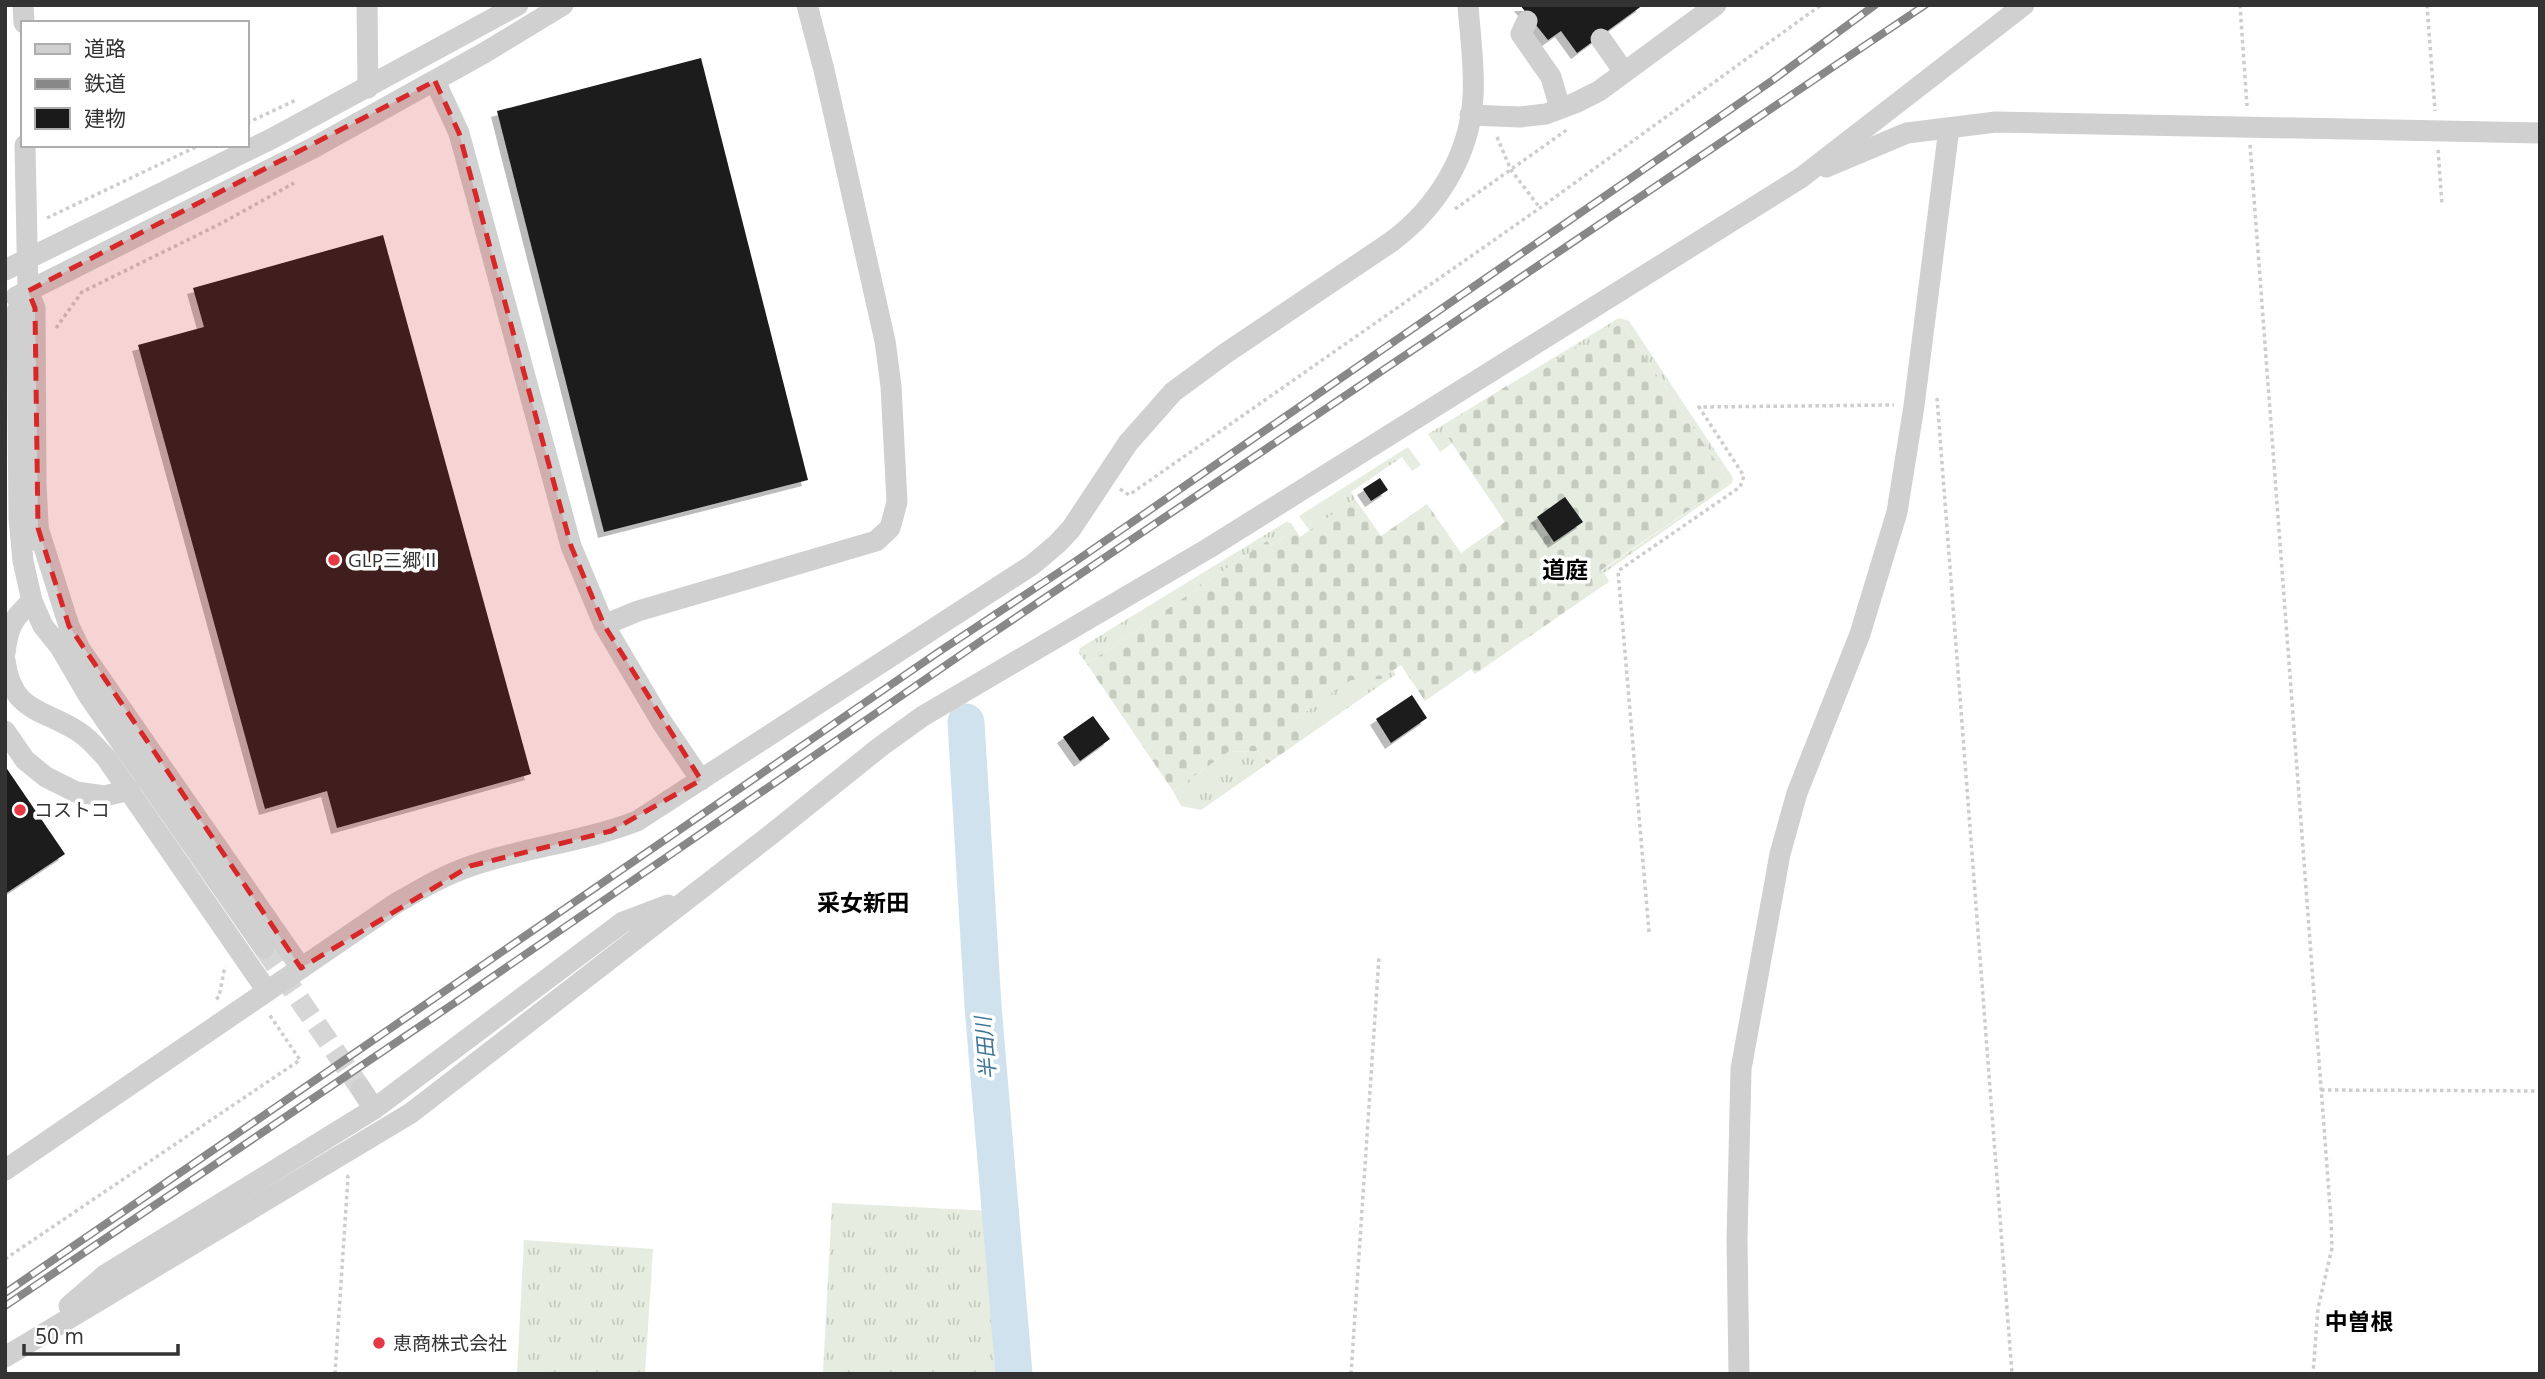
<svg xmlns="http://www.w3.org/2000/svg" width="2545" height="1379" viewBox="0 0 2545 1379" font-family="'Open Sans','Noto Sans JP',sans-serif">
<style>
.grass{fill:url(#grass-tufts)}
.cemetery{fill:url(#cemetery-stones)}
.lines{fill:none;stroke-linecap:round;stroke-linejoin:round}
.river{stroke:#cfe2ee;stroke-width:37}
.building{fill:#1a1a1a;filter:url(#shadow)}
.minor-tunnel{stroke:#d6d6d6;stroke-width:21;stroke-dasharray:21 10;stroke-linecap:butt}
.path{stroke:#cdcdcd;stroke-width:3.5;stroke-dasharray:3.5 3.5;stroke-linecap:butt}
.minor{stroke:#d0d0d0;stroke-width:21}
.rail-casing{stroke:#888;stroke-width:8}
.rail{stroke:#fff;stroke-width:5;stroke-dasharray:16;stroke-linecap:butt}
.marked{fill:#d62828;fill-opacity:0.2;stroke:#d62828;stroke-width:5;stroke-dasharray:14 9;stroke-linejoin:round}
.poi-dot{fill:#e63946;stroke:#fff;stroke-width:2.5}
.labels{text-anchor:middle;stroke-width:7;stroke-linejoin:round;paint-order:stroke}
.poi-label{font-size:19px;fill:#333;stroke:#fff;text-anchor:start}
.water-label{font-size:21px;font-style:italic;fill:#3f7597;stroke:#fff}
.quarter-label{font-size:23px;font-weight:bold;fill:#000;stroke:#fff}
</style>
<defs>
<pattern id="grass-tufts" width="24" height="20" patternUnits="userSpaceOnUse" patternTransform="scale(1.75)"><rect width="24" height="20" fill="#e6ecdf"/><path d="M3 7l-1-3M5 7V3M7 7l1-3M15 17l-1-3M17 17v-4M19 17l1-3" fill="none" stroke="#c6cbc0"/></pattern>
<pattern id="cemetery-stones" width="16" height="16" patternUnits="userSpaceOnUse" patternTransform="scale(1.75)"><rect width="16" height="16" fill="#e6ecdf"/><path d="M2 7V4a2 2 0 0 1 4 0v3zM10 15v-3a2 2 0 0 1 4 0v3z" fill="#c6cbc0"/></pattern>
<filter id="shadow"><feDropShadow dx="-6" dy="6" stdDeviation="0" flood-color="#0004"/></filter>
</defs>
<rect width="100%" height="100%" fill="#fff"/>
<g class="grass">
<path d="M1619,318L1629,321L1733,478L1732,483L1604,573L1609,581L1607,583L1600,572L1730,482L1624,327L1618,325L1579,352L1575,348L1510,393L1506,387L1443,430L1452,443L1440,452L1428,434Z"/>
<path d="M1408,447L1421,465L1412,471L1402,457L1351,492L1355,499L1310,531L1299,516Z"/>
<path d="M1286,522L1291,523L1295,529L1271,546L1267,541L1087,664L1079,653L1080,648Z"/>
<path d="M1393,670L1395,675L1306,737L1294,720L1351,679H1381Z"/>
<path d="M1258,751L1267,764L1201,810L1181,806L1173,791L1228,752Z"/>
<path d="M832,1203L991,1211L1001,1374H823Z"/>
<path d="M524,1240L653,1249L645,1374H517Z"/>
</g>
<path class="cemetery" d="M1618,325L1624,327L1730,482L1600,571L1607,583L1475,674L1471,669L1425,701L1401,665L1381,679L1351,680L1295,719L1306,737L1267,764L1258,751L1228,752L1173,791L1087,664L1267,541L1271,546L1295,529L1300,537L1355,499L1381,536L1427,504L1461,553L1505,522L1443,430L1506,386L1511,392L1576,347L1579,351Z"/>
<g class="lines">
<path class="river" d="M966,722L983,1006L1014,1374"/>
</g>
<g class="building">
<path d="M1520,5H1643L1577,53L1561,31L1548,40Z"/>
<path d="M701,58L808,480L604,532L497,111Z"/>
<path d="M383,235L531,774L337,828L327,791L265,809L138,345L204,327L193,288Z"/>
<path d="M1380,478L1388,490L1371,501L1363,489Z"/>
<path d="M1565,497L1583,522L1554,542L1537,517Z"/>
<path d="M1412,695L1427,718L1391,743L1376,719Z"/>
<path d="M1093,716L1110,739L1080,761L1063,737Z"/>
<path d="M5,766L65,854L5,894Z"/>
</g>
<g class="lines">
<path class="minor-tunnel" d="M264,948L361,1089"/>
<g class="path">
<path d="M2240,5L2247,106"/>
<path d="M2427,5L2435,111"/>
<path d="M247,123L296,100"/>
<path d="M1497,137L1511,170L1540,208"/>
<path d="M2250,145L2331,1220L2332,1248L2318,1308L2313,1374"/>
<path d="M2438,150L2442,205"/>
<path d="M1455,209L1568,129"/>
<path d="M47,218L200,145"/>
<path d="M56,328L82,292L222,223L294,183"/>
<path d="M1937,398L2012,1374"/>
<path d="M1120,489L1129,495L1540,208L1821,5"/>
<path d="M1649,932L1618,571L1740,487L1744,476L1699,407L1894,405"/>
<path d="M216,999L219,997L225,966"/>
<path d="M2321,1090L2540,1091"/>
<path d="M5,1259L300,1060L269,1014"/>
<path d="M335,1374L348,1177L345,1174"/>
<path d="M1351,1374L1379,957"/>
</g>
<g class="minor">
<path d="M23,5L24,23"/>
<path d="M367,5L368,88"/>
<path d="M1527,21L1521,34L1551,77L1560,108"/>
<path d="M1601,39L1624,72"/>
<path d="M435,81L459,133L571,546L604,625L661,721L701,780"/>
<path d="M1470,115L1520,117L1546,114L1575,103L1599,91L1716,5"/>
<path d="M25,145L28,291L35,308L36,484L39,542"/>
<path d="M1826,167L1907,133L1996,122L2540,133"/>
<path d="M5,270L273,138L518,5"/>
<path d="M28,291L17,311L19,519L23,561L32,601L43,626L60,647L88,695L264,948"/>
<path d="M16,297L313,148L484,53L563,5"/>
<path d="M38,528L69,626L80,649L301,968"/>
<path d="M604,625L638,611L876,541L890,528L897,502L891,386L885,341L824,70L807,5"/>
<path d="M5,653C8,627 13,618 32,601"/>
<path d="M5,660C12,713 42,708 79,732C90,739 99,750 107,759L267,991"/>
<path d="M5,731L25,760L46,777L76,792L105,796L129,790"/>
<path d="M361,1089L374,1109"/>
<path d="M5,1170L395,904C419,890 444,875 471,866C526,847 583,842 637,821L1032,565L1057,544L1071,529L1128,443L1173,392L1226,353L1391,242C1437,208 1470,155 1473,97C1475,67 1470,35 1468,5"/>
<path d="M69,1306L105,1275L374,1109L623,922L668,905"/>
<path d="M5,1357L411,1113L773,833L880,747L923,716L1209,548L1802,177L2024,5"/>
<path d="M1739,1374L1737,1239L1741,1069L1780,854L1797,793L1860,634L1897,512L1914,406L1949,128"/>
</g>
<defs>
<g id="rail">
<path d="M5,1293L940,651L1073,563L1773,80L1875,5"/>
<path d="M5,1306L456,1002L981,641L1925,5"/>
</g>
</defs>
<use href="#rail" class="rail-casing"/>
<use href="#rail" class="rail"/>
</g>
<path class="marked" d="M435,81L459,133L571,546L604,625L701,780L611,831L470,866L301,968L69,626L38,528L35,308L28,291Z"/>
<g class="poi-dot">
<circle cx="334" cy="560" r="7"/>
<circle cx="20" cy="810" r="7"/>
<circle cx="379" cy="1343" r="7"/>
</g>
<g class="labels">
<g class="poi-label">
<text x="348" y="567">GLP三郷Ⅱ</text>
<text x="34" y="817">コストコ</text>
<text x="393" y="1350">恵商株式会社</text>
</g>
<g class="water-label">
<text transform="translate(986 1048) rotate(-95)" y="7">半田川</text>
</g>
<g class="quarter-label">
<text x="1565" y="578">道庭</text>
<text x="863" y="911">采女新田</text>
<text x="2359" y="1330">中曽根</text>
</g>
</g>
<rect width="2545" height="1379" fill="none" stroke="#333333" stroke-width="14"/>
<rect x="21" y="21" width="228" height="126" fill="#ffffff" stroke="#adadad" stroke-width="2"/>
<rect x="35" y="44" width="35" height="10" fill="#d0d0d0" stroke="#adadad" stroke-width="2"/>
<text x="84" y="56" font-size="21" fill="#333333">道路</text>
<rect x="35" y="79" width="35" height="10" fill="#888888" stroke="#adadad" stroke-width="2"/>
<text x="84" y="91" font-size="21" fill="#333333">鉄道</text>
<rect x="35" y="108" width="35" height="21" fill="#1a1a1a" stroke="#adadad" stroke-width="2"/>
<text x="84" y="126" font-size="21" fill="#333333">建物</text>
<path d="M24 1344v10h154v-10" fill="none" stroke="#333333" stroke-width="3.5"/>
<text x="35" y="1344" font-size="21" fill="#333333" stroke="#ffffff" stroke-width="5" paint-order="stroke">50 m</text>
</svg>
